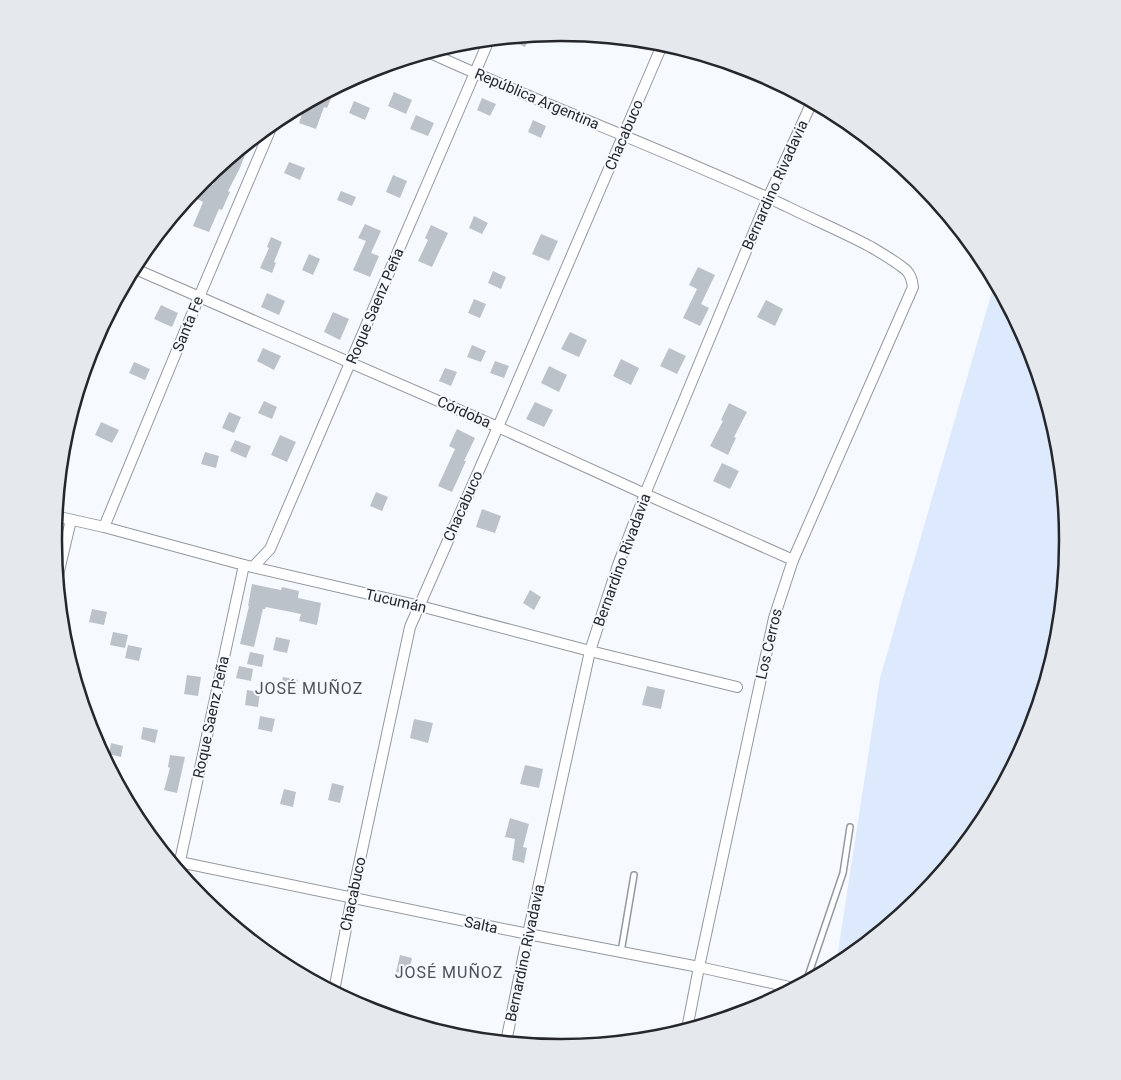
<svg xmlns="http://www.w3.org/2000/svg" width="1121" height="1080" viewBox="0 0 1121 1080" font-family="Roboto,sans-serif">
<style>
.green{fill:#dde9fd}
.building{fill:#bcc2ca}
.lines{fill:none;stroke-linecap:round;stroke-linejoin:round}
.lane-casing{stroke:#9398a0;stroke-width:8}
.street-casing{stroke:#9398a0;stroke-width:12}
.lane{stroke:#fff;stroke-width:5}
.street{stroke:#fff;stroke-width:10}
.labels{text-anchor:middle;stroke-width:4;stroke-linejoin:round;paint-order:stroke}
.street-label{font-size:15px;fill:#25272a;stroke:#f6faff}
.neighbourhood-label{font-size:16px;letter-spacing:1px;fill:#4d5158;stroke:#f6faff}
.rim{fill:none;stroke:#25272a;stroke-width:2.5}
</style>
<rect width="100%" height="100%" fill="#f6faff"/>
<path class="green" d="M995,281L1029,346L1058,441L1068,540L1058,639L1029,734L982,822L919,899L842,962L836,965L880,678Z"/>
<g class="building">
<path d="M530,36L525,47L505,38Z"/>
<path d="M336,87L327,108L324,107L316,129L299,123L306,103Z"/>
<path d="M394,92L412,100L406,114L388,106Z"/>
<path d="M482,98L496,104L490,116L477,110Z"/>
<path d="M354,101L370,108L365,120L349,113Z"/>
<path d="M416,115L434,123L428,136L410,129Z"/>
<path d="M533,120L546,126L541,138L528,132Z"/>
<path d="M251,140L239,170L228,191L230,192L222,210L219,209L209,232L193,226L203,202L197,199L204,181L213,185L223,163Z"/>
<path d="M289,162L305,168L300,180L284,173Z"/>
<path d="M393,175L407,181L400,198L386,192Z"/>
<path d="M341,191L356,197L352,206L337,200Z"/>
<path d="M474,216L488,223L482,234L469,228Z"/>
<path d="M365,224L381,231L371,253L379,256L370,277L353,270L366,241L358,238Z"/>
<path d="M431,225L448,233L432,267L418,261L428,240L425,238Z"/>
<path d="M541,234L558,241L549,261L532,254Z"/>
<path d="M271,237L282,242L274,262L276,263L272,273L260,268L269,248L267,247Z"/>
<path d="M309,254L320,259L313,275L302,270Z"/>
<path d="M698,267L715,275L701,304L709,308L700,326L683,318L697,289L689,285Z"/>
<path d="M493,271L506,277L501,289L488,283Z"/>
<path d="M267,293L285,301L279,315L261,307Z"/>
<path d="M474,299L486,304L480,318L468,313Z"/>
<path d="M766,300L783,309L775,326L757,317Z"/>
<path d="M161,305L178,313L172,327L154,319Z"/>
<path d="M333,312L349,319L340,340L324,332Z"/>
<path d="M570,332L587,340L579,357L561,349Z"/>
<path d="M472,345L486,351L481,362L467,357Z"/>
<path d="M263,348L281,356L274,370L257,361Z"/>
<path d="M669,348L686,356L677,374L660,366Z"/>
<path d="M621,359L639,368L631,385L613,376Z"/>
<path d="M495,361L509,366L504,378L490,373Z"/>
<path d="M134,362L150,369L145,380L129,373Z"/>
<path d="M549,366L567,375L559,392L541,383Z"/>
<path d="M445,368L457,372L451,386L439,381Z"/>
<path d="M264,401L277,407L272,419L258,413Z"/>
<path d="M535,402L553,410L544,427L526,419Z"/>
<path d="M729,403L747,412L734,437L736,438L728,455L710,446L723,421L721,420Z"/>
<path d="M229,412L241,417L234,433L222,428Z"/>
<path d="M101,422L119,430L112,443L95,435Z"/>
<path d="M457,429L475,438L464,461H466L452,492L438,486L455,449L449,446Z"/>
<path d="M280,435L296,442L287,462L271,455Z"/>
<path d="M235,440L251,446L246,458L230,451Z"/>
<path d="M205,452L219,456L216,468L201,464Z"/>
<path d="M722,463L739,471L730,489L713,481Z"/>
<path d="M376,492L388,497L382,511L370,506Z"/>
<path d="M482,509L501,516L495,533L476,527Z"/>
<path d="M252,584L281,590L282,587L299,591L298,598L321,603L317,625L299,621L301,614L266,607L265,609H263L254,647L240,644L249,606H248Z"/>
<path d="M530,590L541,597L534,610L523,603Z"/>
<path d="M92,609L107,612L104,625L89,622Z"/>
<path d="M113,632L128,635L125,648L110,645Z"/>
<path d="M276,637L290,640L287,653L273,650Z"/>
<path d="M128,645L142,648L139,661L125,658Z"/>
<path d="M250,652L264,655L262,667L247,664Z"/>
<path d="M239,666L253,669L251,681L236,678Z"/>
<path d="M187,675L201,677L198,696L184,694Z"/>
<path d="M283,677L298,680L295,692L281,689Z"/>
<path d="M647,686L665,690L661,709L642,705Z"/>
<path d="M247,690L260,692L258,707L245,705Z"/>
<path d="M260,716L275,719L272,732L258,729Z"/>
<path d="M414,719L433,723L428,743L410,738Z"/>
<path d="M143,727L158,730L155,743L141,739Z"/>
<path d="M111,743L123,746L121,757L109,754Z"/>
<path d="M170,755L185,757L177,793L164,790L170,768L168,767Z"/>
<path d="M525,765L543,769L539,788L520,784Z"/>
<path d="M332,783L344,786L340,803L328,800Z"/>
<path d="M284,789L296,792L293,807L280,804Z"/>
<path d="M510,818L529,824L523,847L527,848L524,863L512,860L515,839L505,837Z"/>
<path d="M400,955L412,958L408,975L396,972Z"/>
</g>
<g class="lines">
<defs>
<g id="lane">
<path d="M621,952L634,875"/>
<path d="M806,982L843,873L850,827"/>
</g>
<g id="street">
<path d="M428,52C546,106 668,151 786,206C814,220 843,232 871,247C883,254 895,261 906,270C911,275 912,280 913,287L793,560L774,618L699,967L687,1029"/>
<path d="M133,268L498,427L645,494L793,560"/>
<path d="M55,516L104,527L244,565L420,606L590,651L737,687"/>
<path d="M104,527L199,297L274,121"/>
<path d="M253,567L270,549L489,40"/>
<path d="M57,579L71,520"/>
<path d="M170,860L528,934L699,967L794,988"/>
<path d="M178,870L244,565"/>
<path d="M334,991L352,897L410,627L498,427L663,43"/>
<path d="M506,1042L528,934L590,651L618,565L645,494L768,198L812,102"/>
</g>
</defs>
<use href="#lane" class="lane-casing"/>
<use href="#street" class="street-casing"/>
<use href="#lane" class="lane"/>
<use href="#street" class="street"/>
</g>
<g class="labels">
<g class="street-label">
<text transform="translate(537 99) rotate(23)" y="5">República Argentina</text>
<text transform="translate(624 135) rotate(-67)" y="5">Chacabuco</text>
<text transform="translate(775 185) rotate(-66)" y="5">Bernardino Rivadavia</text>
<text transform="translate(375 306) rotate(-67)" y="5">Roque Saenz Peña</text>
<text transform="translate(188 324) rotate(-68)" y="5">Santa Fe</text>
<text transform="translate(464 412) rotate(24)" y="5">Córdoba</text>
<text transform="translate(463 506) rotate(-66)" y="5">Chacabuco</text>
<text transform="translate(622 560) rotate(-70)" y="5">Bernardino Rivadavia</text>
<text transform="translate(396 601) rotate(13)" y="5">Tucumán</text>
<text transform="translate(769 644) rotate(-77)" y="5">Los Cerros</text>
<text transform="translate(211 717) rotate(-78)" y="5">Roque Saenz Peña</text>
<text transform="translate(353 894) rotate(-78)" y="5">Chacabuco</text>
<text transform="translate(481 925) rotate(12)" y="5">Salta</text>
<text transform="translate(525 953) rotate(-78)" y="5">Bernardino Rivadavia</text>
</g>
<g class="neighbourhood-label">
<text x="309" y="694">JOSÉ MUÑOZ</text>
<text x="449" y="978">JOSÉ MUÑOZ</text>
</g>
</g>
<path d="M0 0H1121V1080H0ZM560 41H561A498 498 0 0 1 1059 539V541A498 498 0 0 1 561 1039H560A498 498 0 0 1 62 541V539A498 498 0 0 1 560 41Z" fill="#e5e9ee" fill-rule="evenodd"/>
<path class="rim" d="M560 41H561A498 498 0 0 1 1059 539V541A498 498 0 0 1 561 1039H560A498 498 0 0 1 62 541V539A498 498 0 0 1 560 41Z"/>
</svg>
